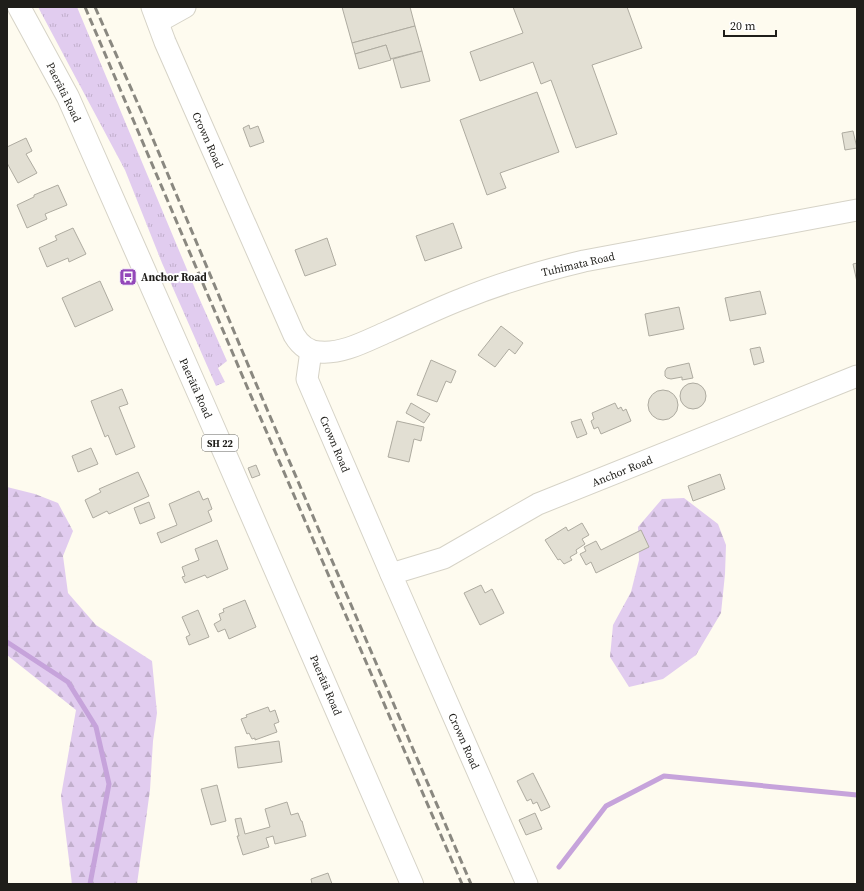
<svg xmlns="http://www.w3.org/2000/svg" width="864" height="891" viewBox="0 0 864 891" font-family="'Source Serif 4',serif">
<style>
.grass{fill:url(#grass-tufts)}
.forest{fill:url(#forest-firs)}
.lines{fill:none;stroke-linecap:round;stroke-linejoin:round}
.stream{stroke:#c6a3db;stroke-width:5}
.building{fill:#e2dfd3;stroke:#aeaba0}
.minor-casing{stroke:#d6d3c7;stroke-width:23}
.highway-casing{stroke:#d6d3c7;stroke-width:24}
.minor{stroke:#fff;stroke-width:21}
.highway{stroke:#fff;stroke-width:22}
.rail{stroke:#8a8880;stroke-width:3;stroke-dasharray:8 4;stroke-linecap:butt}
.labels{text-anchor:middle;stroke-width:4;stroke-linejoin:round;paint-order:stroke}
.shield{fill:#fff;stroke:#62625f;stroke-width:1}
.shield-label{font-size:10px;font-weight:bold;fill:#1f1e1a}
.street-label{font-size:11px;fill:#1f1e1a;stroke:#fff}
.poi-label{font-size:11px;font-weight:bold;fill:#1f1e1a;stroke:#fff;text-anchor:start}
</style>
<defs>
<pattern id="grass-tufts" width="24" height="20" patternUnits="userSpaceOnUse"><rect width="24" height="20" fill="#e1ccef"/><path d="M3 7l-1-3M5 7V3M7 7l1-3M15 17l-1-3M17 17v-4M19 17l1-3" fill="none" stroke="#c1afcc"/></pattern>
<pattern id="forest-firs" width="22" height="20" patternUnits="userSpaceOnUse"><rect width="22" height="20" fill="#e1ccef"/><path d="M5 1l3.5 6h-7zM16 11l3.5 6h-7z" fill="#c1afcc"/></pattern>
</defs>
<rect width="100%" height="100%" fill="#fefbef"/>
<path class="grass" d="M38,7H77L196,291L227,361L218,368L225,382L216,386L162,263L125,170Z"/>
<g class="forest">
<path d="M7,487L35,494L58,503L73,531L63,556L68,593L96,625L152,661L157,713L153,741L150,790L137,884H72L61,796L76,710L7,655Z"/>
<path d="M684,498L718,524L726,545L725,574L721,613L696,655L663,679L629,687L610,657L613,625L631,592L639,560L638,527L662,499Z"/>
</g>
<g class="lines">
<g class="stream">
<path d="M7,642L68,682L96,727L109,784L90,884"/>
<path d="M559,867L606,806L664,776L857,795"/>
</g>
</g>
<g class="building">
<path d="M342,7H410L415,26L352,43Z"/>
<path d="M513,7H627L642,48L592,65L617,134L576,148L551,80L541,84L533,62L480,81L470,52L523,33Z"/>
<path d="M415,26L422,51L390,59L386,45L355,54L352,43Z"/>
<path d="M386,45L391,60L359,69L355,54Z"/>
<path d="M422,51L430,81L401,88L393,59Z"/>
<path d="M537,92L559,152L500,173L506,188L487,195L460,120Z"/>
<path d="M249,125L250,129L258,126L264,142L250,147L243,128Z"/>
<path d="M853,131L857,148L845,150L842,133Z"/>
<path d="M26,138L32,151L26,154L37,173L18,183L7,163V147Z"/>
<path d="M58,185L67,205L45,214L47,219L27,228L17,205L34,197V195Z"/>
<path d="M453,223L462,248L425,261L416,236Z"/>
<path d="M73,228L86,254L69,262L68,258L47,267L39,248L57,240L55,236Z"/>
<path d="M327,238L336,265L305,276L295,250Z"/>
<path d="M857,263V282L853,264Z"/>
<path d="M100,281L113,310L75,327L62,298Z"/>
<path d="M760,291L766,314L730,321L725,298Z"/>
<path d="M679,307L684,329L649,336L645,314Z"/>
<path d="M501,326L523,343L515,354L509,349L495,367L478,355Z"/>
<path d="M760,347L764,362L754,365L750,349Z"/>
<path d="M431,360L456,371L451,383L446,381L437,402L417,395Z"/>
<path d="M689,363L693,378L682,380V377L671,379L667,378L665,376V371L667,368Z"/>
<circle cx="693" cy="396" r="13"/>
<path d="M122,389L128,404L119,407L135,447L116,455L108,435L105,437L91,401Z"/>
<circle cx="663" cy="405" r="15"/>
<path d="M411,403L430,414L424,423L406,413Z"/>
<path d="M615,403L618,409L621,407L623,411L626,409L631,421L601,434L598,427L594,429L591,421L594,419L592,413Z"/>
<path d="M581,419L587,434L577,438L571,422Z"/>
<path d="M397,421L424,427L421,441L414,439L409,462L388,457Z"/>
<path d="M91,448L98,464L78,472L72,456Z"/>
<path d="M256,465L260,475L252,478L248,468Z"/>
<path d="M138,472L149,496L109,514L107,511L93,518L85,500L101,492L99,489Z"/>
<path d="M720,474L725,489L693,501L688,486Z"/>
<path d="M199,491L203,500L208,498L212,509L208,511L212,521L161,543L157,533L177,525L169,504Z"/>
<path d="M149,502L155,518L140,524L134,508Z"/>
<path d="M582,523L589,535L582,539L585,544L576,550L577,553L570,557L572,560L564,564L560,559L558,560L545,540L566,527L568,531Z"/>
<path d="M641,530L649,547L596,573L591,562L586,565L580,554L586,551L584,547L596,541L601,550Z"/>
<path d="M217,540L228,569L207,578L205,575L185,583L182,577L185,576L182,567L199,560L195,549Z"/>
<path d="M481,585L485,593L492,589L504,613L480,625L464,593Z"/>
<path d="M245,600L256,627L229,639L225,629L218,632L214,624L221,620L219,614L224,612L223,609Z"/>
<path d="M198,610L209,637L189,645L186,637L190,635L182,617Z"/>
<path d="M268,707L270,712L275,710L279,722L274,724L277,732L255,740V738L252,739L249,733L247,734L241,719L247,717L246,715Z"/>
<path d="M279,741L282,762L238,768L235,747Z"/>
<path d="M533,773L550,807L541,811L537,802L533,804L531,799L527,801L517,781Z"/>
<path d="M217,785L226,821L211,825L201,789Z"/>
<path d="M287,802L291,815L298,813L301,821H302L306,836L275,844L273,836L266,838L269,847L243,855L237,836H239L235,819L241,818L245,834L270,827L265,809Z"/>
<path d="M535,813L542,829L526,835L519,820Z"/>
<path d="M328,873L332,884H312L311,879Z"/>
</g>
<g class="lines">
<defs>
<g id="minor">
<path d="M152,7L165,42L294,335C300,345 308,352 320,352C343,354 366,341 387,332C412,321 436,309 462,299C501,283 542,271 584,261L857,210"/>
<path d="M158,22L185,7"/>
<path d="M311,351L307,379L391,574L527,884"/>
<path d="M391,574L444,558L538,504L857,376"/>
</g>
<path id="highway" d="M19,7L68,97L202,401L412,884"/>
</defs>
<use href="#minor" class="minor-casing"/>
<use href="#highway" class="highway-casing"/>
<use href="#minor" class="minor"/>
<use href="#highway" class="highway"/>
<g class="rail">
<path d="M85,7L245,382L462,884"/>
<path d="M95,7L142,113L254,379L471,884"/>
</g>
</g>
<defs>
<symbol id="bus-square" viewBox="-11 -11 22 22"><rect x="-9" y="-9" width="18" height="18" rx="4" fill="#9347b9" stroke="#fff"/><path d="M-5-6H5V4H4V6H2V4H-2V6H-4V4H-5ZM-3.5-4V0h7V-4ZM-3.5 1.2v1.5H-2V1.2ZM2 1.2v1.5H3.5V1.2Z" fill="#fff"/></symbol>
</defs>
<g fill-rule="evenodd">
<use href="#bus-square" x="118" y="267" width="20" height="20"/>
</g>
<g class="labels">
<rect class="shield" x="202" y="435" width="36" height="16" rx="3"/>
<g class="shield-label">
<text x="220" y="447">SH 22</text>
</g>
<g class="street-label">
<text transform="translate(64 92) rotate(64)" y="4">Paerātā Road</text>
<text transform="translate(208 140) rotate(66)" y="4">Crown Road</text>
<text transform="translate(578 264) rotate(-13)" y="4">Tuhimata Road</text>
<text transform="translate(196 388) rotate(66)" y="4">Paerātā Road</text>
<text transform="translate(335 444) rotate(67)" y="4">Crown Road</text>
<text transform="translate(622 471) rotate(-22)" y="4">Anchor Road</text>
<text transform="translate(326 685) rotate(67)" y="4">Paerātā Road</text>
<text transform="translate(464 741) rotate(66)" y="4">Crown Road</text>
</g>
<g class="poi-label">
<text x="141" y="281">Anchor Road</text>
</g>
</g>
<rect width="864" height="891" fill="none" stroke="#1f1e1a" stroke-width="16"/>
<path d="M724 30v6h52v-6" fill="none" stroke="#1f1e1a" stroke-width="2"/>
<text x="730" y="30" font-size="12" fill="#1f1e1a" stroke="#ffffff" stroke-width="3" paint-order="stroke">20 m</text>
</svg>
